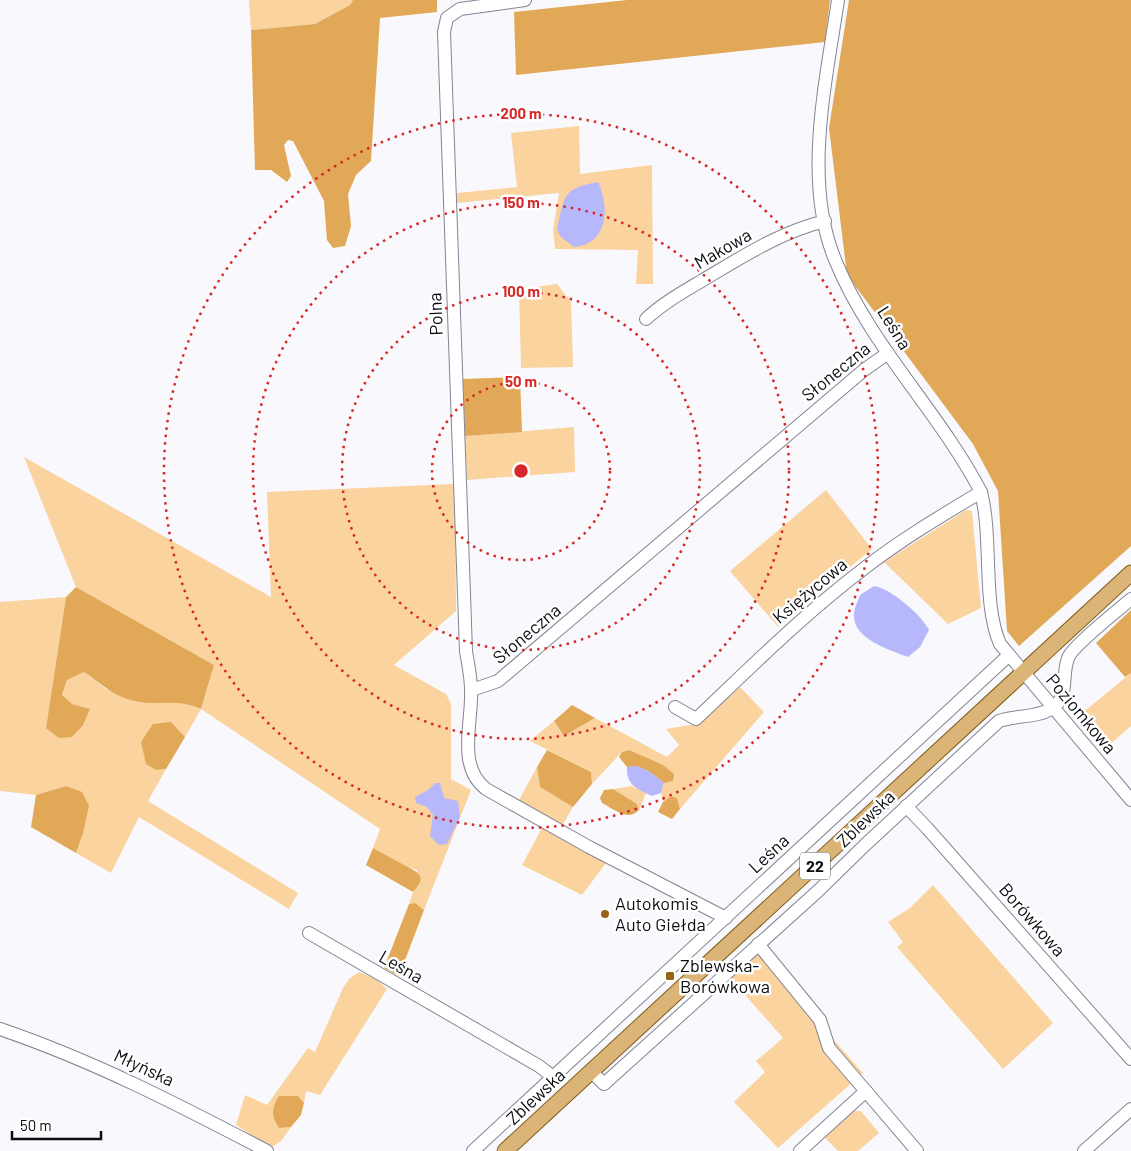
<svg xmlns="http://www.w3.org/2000/svg" width="1131" height="1151" viewBox="0 0 1131 1151" font-family="Barlow,sans-serif">
<style>
.green{fill:#fad39f}
.forest{fill:#e1a857}
.water{fill:#b7b7fb}
.lines{fill:none;stroke-linecap:round;stroke-linejoin:round}
.minor-casing{stroke:#838493;stroke-width:14}
.major-casing{stroke:#815a18;stroke-width:17}
.minor{stroke:#fff;stroke-width:12}
.major{stroke:#dab577;stroke-width:15}
.ring{fill:none;stroke:#d62828;stroke-width:2.5;stroke-dasharray:2.5 5}
.poi-dot{fill:#966617;stroke:#fff;stroke-width:2}
.labels{text-anchor:middle;stroke-width:5;stroke-linejoin:round;paint-order:stroke}
.shield{fill:#fff;stroke:#545558;stroke-width:1}
.shield-label{font-size:16px;font-weight:bold;fill:#0b0c11}
.street-label{font-size:18px;fill:#0b0c11;stroke:#fff}
.poi-label{font-size:18px;fill:#0b0c11;stroke:#fff;text-anchor:start}
.centre{fill:#d62828;stroke:#fff;stroke-width:2.5}
.ring-label{font-size:15px;text-anchor:middle;font-weight:bold;fill:#d62828;stroke:#fff;stroke-width:5;stroke-linejoin:round;paint-order:stroke}
</style>
<rect width="100%" height="100%" fill="#f9f9fd"/>
<g class="green">
<path d="M249,0H353L350,5L315,24L251,30Z"/>
<path d="M579,126L580,174L652,165L653,284H636L638,250L555,249L553,230L559,193L456,203L457,193L517,187L511,133Z"/>
<path d="M557,284L571,302L573,367L521,368L519,289Z"/>
<path d="M574,427L575,472L467,480L465,436Z"/>
<path d="M24,457L271,597L267,492L455,484L456,611L394,665L446,694L451,704V779L471,790L424,910L415,903L409,904L413,892L419,886L417,870L404,866L373,848L380,829L201,709L185,737L171,722L156,770L166,769L148,801L298,893L289,909L139,817L111,873L76,853L83,833L66,786L36,795L0,791V602L66,597L46,728L89,709L72,704L62,696L67,680L84,672L106,689L166,702H187L201,709L214,665L76,587Z"/>
<path d="M826,490L872,549L778,627L730,571Z"/>
<path d="M966,510L972,511L981,608L948,624L884,562Z"/>
<path d="M1131,673V726L1108,746L1081,714Z"/>
<path d="M740,687L764,712L680,809L677,798L671,796L663,802L661,793L664,783L673,781L644,757L628,750L622,752L592,784L591,772L530,741L554,721L564,736L595,718L667,757L679,745L666,729L701,723Z"/>
<path d="M537,767L540,787L573,807L562,826L519,800Z"/>
<path d="M632,786L646,793L639,810L637,804L613,789Z"/>
<path d="M542,828L606,863L582,895L522,865Z"/>
<path d="M933,885L1053,1023L1003,1069L897,947L903,942L888,922L910,908Z"/>
<path d="M758,954L863,1073L778,1148L734,1102L765,1072L756,1061L783,1038L731,979Z"/>
<path d="M359,972L376,979L387,989L320,1095L306,1091L304,1103L298,1096H280C271,1108 271,1117 279,1128L291,1127L282,1140L271,1148L236,1125L245,1095L267,1105L308,1048L315,1052L343,988L349,979Z"/>
<path d="M854,1111H861L879,1133L858,1151H838L824,1137Z"/>
</g>
<g class="forest">
<path d="M353,0H437V12L380,18L371,161L356,175L348,194L351,226L345,246L333,248L327,240L324,201L293,141L288,140L284,145L291,176L287,182L271,170H255L251,30L315,24L350,5Z"/>
<path d="M627,0H830L825,42L516,75L514,12Z"/>
<path d="M849,0H1131V546L1019,646L1007,631L998,491L973,444L847,275L829,128Z"/>
<path d="M520,377L522,432L465,436L463,379Z"/>
<path d="M76,587L214,665L201,709C174,697 160,707 135,701C116,698 100,683 84,672L67,680L62,695L72,704L90,709L83,725L72,737L59,738L46,728L66,597Z"/>
<path d="M1131,610V673L1125,677L1096,643Z"/>
<path d="M572,705L595,718L564,736L554,721Z"/>
<path d="M171,722L185,737L166,769L156,770L146,764L141,742L153,724Z"/>
<path d="M547,750L591,772L592,784L573,807L540,787L537,767Z"/>
<path d="M629,750L663,765L674,774L673,781L664,783C652,773 643,765 627,767L619,757L622,752Z"/>
<path d="M66,786L82,792L89,806L83,833L76,853L31,827L36,795Z"/>
<path d="M613,789L637,804L639,810C628,822 614,809 602,803L600,798L604,790Z"/>
<path d="M671,796L677,798L680,809L672,819L658,812L663,802Z"/>
<path d="M373,848C383,853 392,859 402,864C415,871 430,875 413,892L366,865Z"/>
<path d="M415,903L424,910L399,976L384,968L409,904Z"/>
<path d="M279,1096H298L304,1103L301,1115L291,1127L279,1128C271,1117 271,1108 279,1096Z"/>
</g>
<g class="water">
<path d="M598,182C610,208 608,244 574,247L561,237L557,230C564,197 562,188 598,182Z"/>
<path d="M874,586C890,588 922,615 929,630L920,647L908,657C890,650 853,639 854,615C854,608 858,601 860,595Z"/>
<path d="M637,766L650,772L664,783L661,793L652,796C637,789 626,785 627,767Z"/>
<path d="M435,783H440L444,798L458,801L460,817L447,844L439,845L430,836L433,815L427,807L416,803L415,797L428,790Z"/>
</g>
<g class="lines">
<defs>
<g id="minor">
<path d="M525,0L460,9L447,18L444,32L466,651C468,664 471,677 471,689C473,721 456,766 486,789L589,847L726,918"/>
<path d="M838,0C826,82 802,183 836,262C870,345 940,413 981,492C993,539 982,603 1000,644L1131,800"/>
<path d="M646,319C663,303 683,292 703,280C742,257 780,232 825,221"/>
<path d="M472,690L498,681L864,370L888,353"/>
<path d="M675,707L696,719C751,667 805,613 866,567C902,539 941,516 981,492"/>
<path d="M906,806L927,828L1131,1059"/>
<path d="M309,933L539,1066L553,1077"/>
<path d="M758,944L820,1020L829,1048L917,1151"/>
<path d="M0,1029C94,1061 179,1105 267,1151"/>
<path d="M592,1072L604,1084L818,891L865,845L999,721C1016,715 1036,718 1051,709C1071,697 1060,674 1069,656C1075,644 1118,610 1131,599"/>
<path d="M473,1151L1008,656"/>
<path d="M800,1151L866,1091"/>
<path d="M1084,1151L1131,1109"/>
</g>
<path id="major" d="M505,1151L1131,573"/>
</defs>
<use href="#minor" class="minor-casing"/>
<use href="#major" class="major-casing"/>
<use href="#minor" class="minor"/>
<use href="#major" class="major"/>
</g>
<g class="ring">
<circle cx="521" cy="471" r="89"/>
<circle cx="521" cy="471" r="179"/>
<circle cx="521" cy="471" r="268"/>
<circle cx="521" cy="471" r="357"/>
</g>
<g class="poi-dot">
<circle cx="605" cy="914" r="5"/>
<rect x="665" y="971" width="10" height="10" rx="2.5"/>
</g>
<g class="labels">
<rect class="shield" x="800" y="852.5" width="30" height="27" rx="4"/>
<g class="shield-label">
<text x="815" y="872">22</text>
</g>
<g class="street-label">
<text transform="translate(723 249) rotate(-30)" y="6">Makowa</text>
<text transform="translate(436 314) rotate(-92)" y="6">Polna</text>
<text transform="translate(894 328) rotate(58)" y="6">Leśna</text>
<text transform="translate(836 372) rotate(-39)" y="6">Słoneczna</text>
<text transform="translate(810 591) rotate(-40)" y="6">Księżycowa</text>
<text transform="translate(527 634) rotate(-40)" y="6">Słoneczna</text>
<text transform="translate(1081 714) rotate(50)" y="6">Poziomkowa</text>
<text transform="translate(866 819) rotate(-44)" y="6">Zblewska</text>
<text transform="translate(769 854) rotate(-43)" y="6">Leśna</text>
<text transform="translate(1032 920) rotate(49)" y="6">Borówkowa</text>
<text transform="translate(401 967) rotate(30)" y="6">Leśna</text>
<text transform="translate(144 1068) rotate(25)" y="6">Młyńska</text>
<text transform="translate(536 1097) rotate(-43)" y="6">Zblewska</text>
</g>
<g class="poi-label">
<text x="615" y="910">Autokomis<tspan x="615" dy="21">Auto Giełda</tspan></text>
<text x="680" y="972">Zblewska-<tspan x="680" dy="21">Borówkowa</tspan></text>
</g>
</g>
<circle cx="521" cy="471" r="8" class="centre"/>
<g class="ring-label">
<text x="521" y="119">200 m</text>
<text x="521" y="208">150 m</text>
<text x="521" y="297">100 m</text>
<text x="521" y="387">50 m</text>
</g>
<path d="M12 1131v8h89v-8" fill="none" stroke="#0b0c11" stroke-width="2.5"/>
<text x="20" y="1131" font-size="15" fill="#0b0c11" stroke="#ffffff" stroke-width="4" paint-order="stroke">50 m</text>
</svg>
